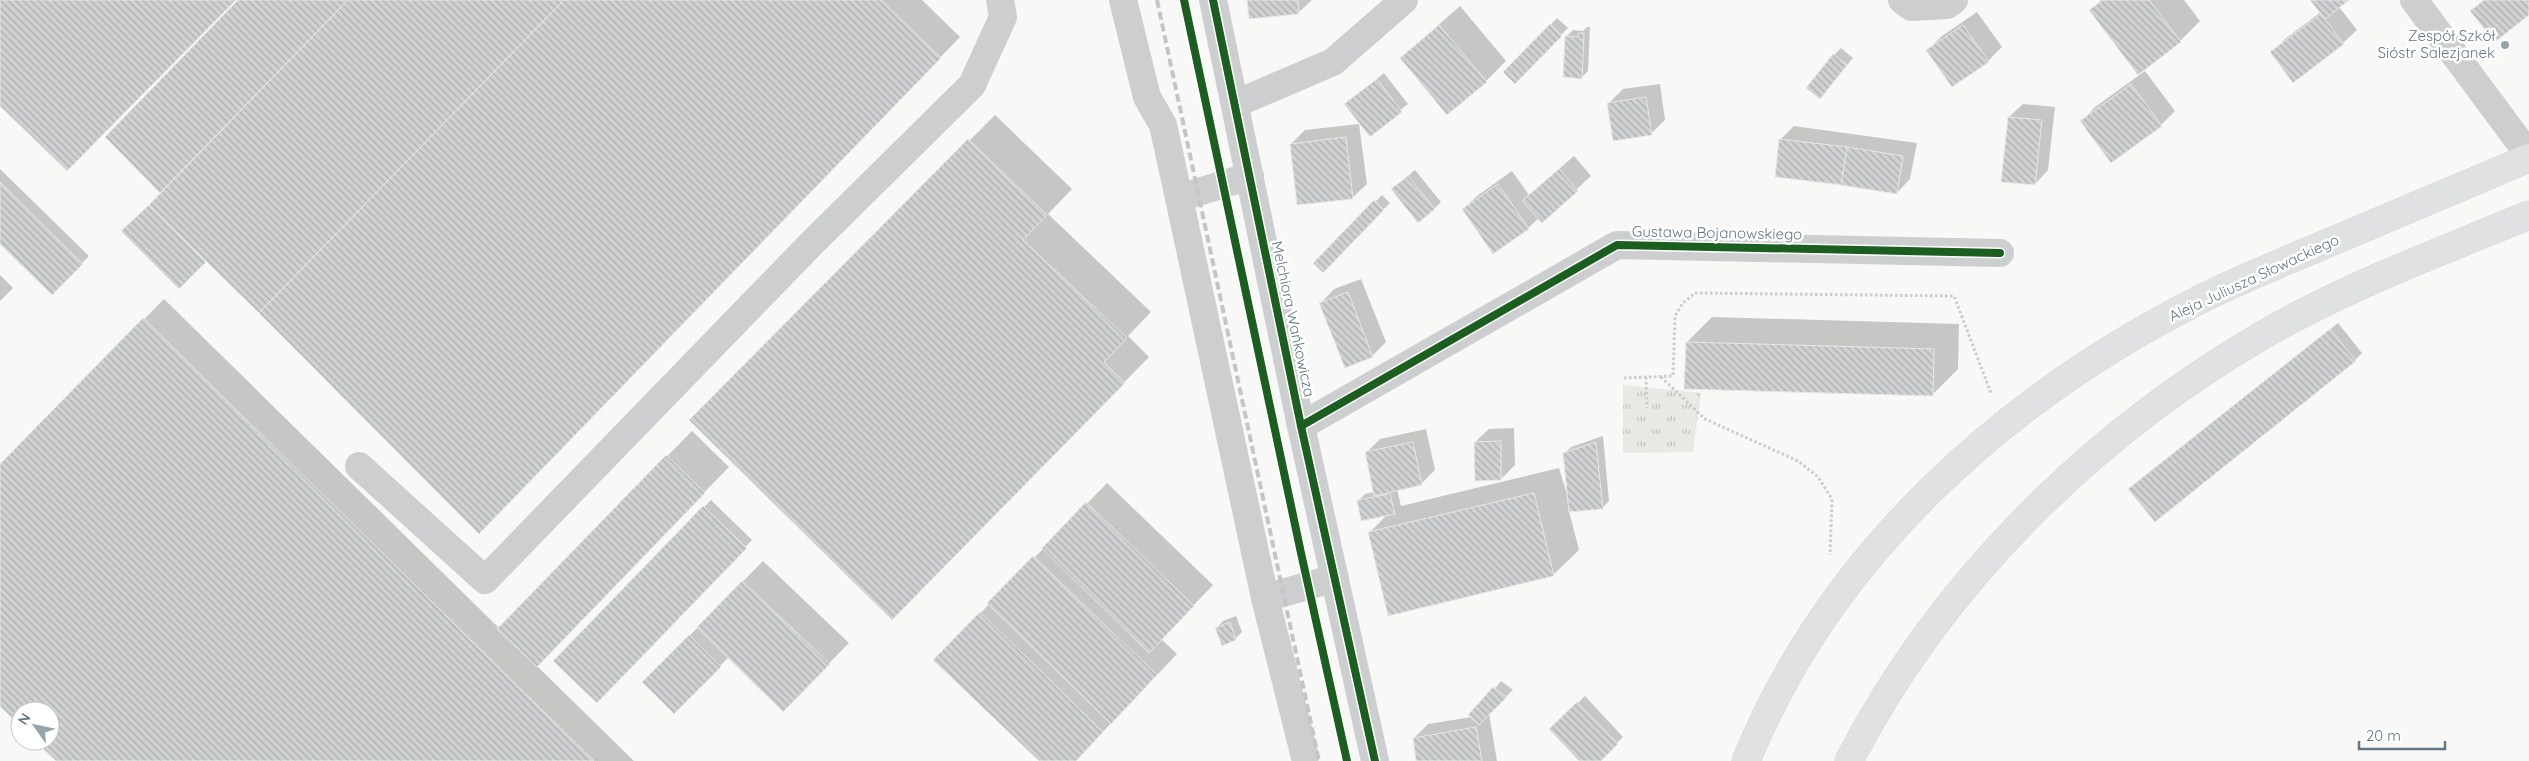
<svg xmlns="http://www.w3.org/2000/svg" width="2529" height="761" viewBox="0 0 2529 761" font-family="Quicksand,sans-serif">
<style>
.park{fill:url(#park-tufts)}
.shadow{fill:#0003}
.building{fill:url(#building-back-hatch);stroke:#e8e8e7}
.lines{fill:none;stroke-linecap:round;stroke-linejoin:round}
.major-casing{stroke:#d5d6d7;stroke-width:29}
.path{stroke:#cacbcc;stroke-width:3;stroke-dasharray:2.5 2.5;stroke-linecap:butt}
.minor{stroke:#cdcecf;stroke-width:28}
.major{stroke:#e0e1e2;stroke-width:28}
.rail{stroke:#c3c5c6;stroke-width:4;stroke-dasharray:8 4;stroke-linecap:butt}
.cycleway-casing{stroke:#fff;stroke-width:11}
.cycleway{stroke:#1b5e20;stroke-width:8}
.poi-dot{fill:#96a4ac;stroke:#fff;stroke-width:2}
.labels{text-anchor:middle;stroke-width:5;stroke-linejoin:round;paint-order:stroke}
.poi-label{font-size:15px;fill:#627683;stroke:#fff;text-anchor:end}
.street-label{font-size:15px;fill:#627683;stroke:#fff}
</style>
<defs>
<pattern id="park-tufts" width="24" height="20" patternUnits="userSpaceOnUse" patternTransform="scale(1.25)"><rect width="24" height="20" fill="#e7eae4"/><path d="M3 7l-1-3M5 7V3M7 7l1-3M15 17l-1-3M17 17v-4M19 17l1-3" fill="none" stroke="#bfc2be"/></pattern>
<pattern id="building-back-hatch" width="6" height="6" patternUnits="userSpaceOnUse" patternTransform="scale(1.25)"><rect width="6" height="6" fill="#cfd1d2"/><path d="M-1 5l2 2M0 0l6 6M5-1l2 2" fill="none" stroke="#abaeb0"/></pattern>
</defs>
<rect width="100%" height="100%" fill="#f8f8f7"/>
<path class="park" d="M1623,385L1701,393L1693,452L1623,453Z"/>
<g class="shadow">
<path d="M239,0H922L960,37L499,512L207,260L179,287L123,231L162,192L107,137Z"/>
<path d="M1248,0H1312L1298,13Z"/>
<path d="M2101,0H2184L2200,21L2180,41L2091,11Z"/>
<path d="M2312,0H2348L2339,7L2357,30L2343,43L2271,53L2285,39L2321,12Z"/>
<path d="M1460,6L1506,61L1486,81L1401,58Z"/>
<path d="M1977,12L2002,47L1988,61L1928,50L1942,36Z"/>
<path d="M1557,18L1568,28L1515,82L1505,72Z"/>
<path d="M1587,27H1590L1588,71L1581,78L1566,37L1573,30L1583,31Z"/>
<path d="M1841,48L1853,58L1826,90L1834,55Z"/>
<path d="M2145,71L2175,111L2161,125L2082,121L2095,107Z"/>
<path d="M1384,73L1408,104L1370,135L1346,104Z"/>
<path d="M1660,84L1665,120L1651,134L1609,103L1623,89Z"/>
<path d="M2023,104L2055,107L2048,170L2035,184L2009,117Z"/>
<path d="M995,115L1072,189L1048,214L1151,312L1128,336L1149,357L917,593L691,420Z"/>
<path d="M1359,124L1367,184L1353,197L1291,144L1305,130Z"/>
<path d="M1794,126L1917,143L1910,179L1897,193L1776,176L1780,140Z"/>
<path d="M1574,156L1591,176L1542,221L1539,218L1528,228L1493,252L1463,209L1477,196L1512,171L1529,195Z"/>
<path d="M0,169L89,256L52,293L0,242Z"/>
<path d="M1415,170L1441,202L1434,209L1393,189Z"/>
<path d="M1382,195L1390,203L1323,271L1315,263Z"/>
<path d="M0,275L13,288L0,301Z"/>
<path d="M1361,279L1386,342L1372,356L1321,303L1334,289Z"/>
<path d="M164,299L499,628L692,431L729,467L536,665L634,761H57L37,741H50V711H20V724L0,704V465Z"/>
<path d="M1712,317L1959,324L1958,369L1932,395L1687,342Z"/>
<path d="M2338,323L2362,353L2355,360L2137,482Z"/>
<path d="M1514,428L1515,465L1501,479L1475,442L1489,429Z"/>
<path d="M1426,429L1435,470L1421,484L1397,489L1401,506L1559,468L1569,501L1564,454L1571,447L1603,436L1609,501L1602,508L1569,511L1579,550L1553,575L1369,533L1388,514L1358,501L1365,494L1374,492L1366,453L1380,439Z"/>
<path d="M1107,483L1213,585L1161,639L1177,654L1078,758L1075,761H1041L935,660Z"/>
<path d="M711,500L752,540L597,701L555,661Z"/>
<path d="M763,561L849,643L783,710L729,657L674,712L644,682Z"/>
<path d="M1236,616L1242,632L1235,639L1217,628L1223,621Z"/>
<path d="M1501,681L1513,690L1489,713L1497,761H1418L1414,738L1428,724L1472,717Z"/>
<path d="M1585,696L1623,737L1599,761H1581L1551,729Z"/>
</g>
<g class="building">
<path d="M0,0H236L67,171L0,106Z"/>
<path d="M238,0H348L160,193L105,137Z"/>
<path d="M348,0H564L259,313L149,205Z"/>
<path d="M564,0H881L941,58L479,534L259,313Z"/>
<path d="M1247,0H1298L1299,14L1249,19Z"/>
<path d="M2103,0H2149L2181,42L2138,75L2089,10Z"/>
<path d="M2310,0H2349L2325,19Z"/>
<path d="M2484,0H2529V15L2495,42L2470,11Z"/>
<path d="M2321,14L2344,44L2293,83L2270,52Z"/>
<path d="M1550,24L1562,36L1515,84L1503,72Z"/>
<path d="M1439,25L1487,82L1447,115L1400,58Z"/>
<path d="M1963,25L1989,62L1952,87L1926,50Z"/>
<path d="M1579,33H1584L1582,79L1563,77L1565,36L1577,37Z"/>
<path d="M1833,54L1847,65L1820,99L1806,88Z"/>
<path d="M1377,79L1402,112L1370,137L1344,104Z"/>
<path d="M2131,84L2162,126L2111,163L2080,121Z"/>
<path d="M1646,97L1652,135L1613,141L1607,103Z"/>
<path d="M2008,117L2042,120L2035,185L2001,182Z"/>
<path d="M1346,137L1353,199L1297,205L1290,144Z"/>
<path d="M968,139L1047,215L1023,240L1127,338L1104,362L1125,383L892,620L689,420Z"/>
<path d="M1779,139L1847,147L1842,185L1775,177Z"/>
<path d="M1847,147L1903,156L1897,194L1841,185Z"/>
<path d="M1559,169L1578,191L1542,223L1522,201Z"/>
<path d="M1408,176L1435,209L1418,223L1391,189Z"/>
<path d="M0,182L83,264L52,295L0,244Z"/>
<path d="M1498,184L1529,229L1493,254L1462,209Z"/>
<path d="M1374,200L1384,210L1323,273L1313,263Z"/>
<path d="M149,205L206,262L179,289L121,231Z"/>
<path d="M1348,292L1373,357L1345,368L1319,303Z"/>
<path d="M143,318L594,761H56L35,741H50V711H20V726L0,706V464Z"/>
<path d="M2330,329L2356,361L2155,522L2128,489Z"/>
<path d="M1686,342L1934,349L1933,396L1684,389Z"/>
<path d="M1501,441V480L1475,481L1474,442Z"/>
<path d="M1413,442L1422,485L1374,496L1365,452Z"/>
<path d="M1596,442L1603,509L1569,512L1563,453Z"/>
<path d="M666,455L705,493L537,667L497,629Z"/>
<path d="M1534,493L1554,576L1388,616L1368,532Z"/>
<path d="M1390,494L1395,514L1361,521L1357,500Z"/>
<path d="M1086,502L1194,606L1149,653L1042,548Z"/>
<path d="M703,506L747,548L597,703L553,661Z"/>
<path d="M1033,556L1157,675L1111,724L987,603Z"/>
<path d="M742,581L830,664L783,712L697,627Z"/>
<path d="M980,612L1103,732L1076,761H1039L933,660Z"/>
<path d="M1230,622L1236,640L1222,646L1215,628Z"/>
<path d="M689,635L721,667L674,714L642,682Z"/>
<path d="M1493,687L1507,697L1479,725L1468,715Z"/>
<path d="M1577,702L1618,744L1601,761H1579L1549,729Z"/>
<path d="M1476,727L1482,761H1416L1413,738Z"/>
</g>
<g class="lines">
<defs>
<g id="major">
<path d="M1746,761C1830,554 2004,399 2199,300C2234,282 2271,267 2307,252C2381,220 2455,189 2529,158"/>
<path d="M1849,761C1940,584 2091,435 2263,335C2347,286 2440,252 2529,215"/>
</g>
</defs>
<use href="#major" class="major-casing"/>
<g class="path">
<path d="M1646,377L1647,408"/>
<path d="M1661,377L1705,419L1798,461L1818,477L1832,499L1830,555"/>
<path d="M1624,378L1673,376L1675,316L1682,304L1695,293L1954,296L1991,393"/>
</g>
<g class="minor">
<path d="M1123,0L1147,97L1163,125L1179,198L1250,176"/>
<path d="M1213,0L1301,426L1375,761"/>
<path d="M1902,0L1911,7L1947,5L1954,0"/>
<path d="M2414,0L2529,155"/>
<path d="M1235,104L1333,62L1404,0"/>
<path d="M1179,198L1265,598L1335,578"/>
<path d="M1301,426L1617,245L2000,253"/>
<path d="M359,466L485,580L811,244L972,85L1003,17L1000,0"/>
<path d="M1265,598L1305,757"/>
</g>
<use href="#major" class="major"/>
<path class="rail" d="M1157,0L1319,761"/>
<defs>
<g id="cycleway">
<path d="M1184,0L1301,553L1347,761"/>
<path d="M1213,0L1301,426L1375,761"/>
<path d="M1301,426L1617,245L2000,253"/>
</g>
</defs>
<use href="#cycleway" class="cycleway-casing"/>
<use href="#cycleway" class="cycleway"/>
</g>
<circle class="poi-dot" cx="2505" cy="45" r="5"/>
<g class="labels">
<g class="poi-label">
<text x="2495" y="41">Zespół Szkół<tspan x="2495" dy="17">Sióstr Salezjanek</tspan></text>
</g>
<g class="street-label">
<text transform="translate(1717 233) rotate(1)" y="5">Gustawa Bojanowskiego</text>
<text transform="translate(2254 278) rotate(-25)" y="5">Aleja Juliusza Słowackiego</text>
<text transform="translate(1293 319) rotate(78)" y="5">Melchiora Wańkowicza</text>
</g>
</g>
<g transform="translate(35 726) rotate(303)"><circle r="24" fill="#ffffff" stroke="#c0c8cd"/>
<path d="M0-4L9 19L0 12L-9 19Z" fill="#96a4ac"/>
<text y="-8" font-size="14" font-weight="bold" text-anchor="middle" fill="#627683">N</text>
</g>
<path d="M2359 741v8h86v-8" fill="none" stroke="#627683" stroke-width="2.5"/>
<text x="2366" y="741" font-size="15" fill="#627683" stroke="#ffffff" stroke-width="4" paint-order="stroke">20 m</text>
</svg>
